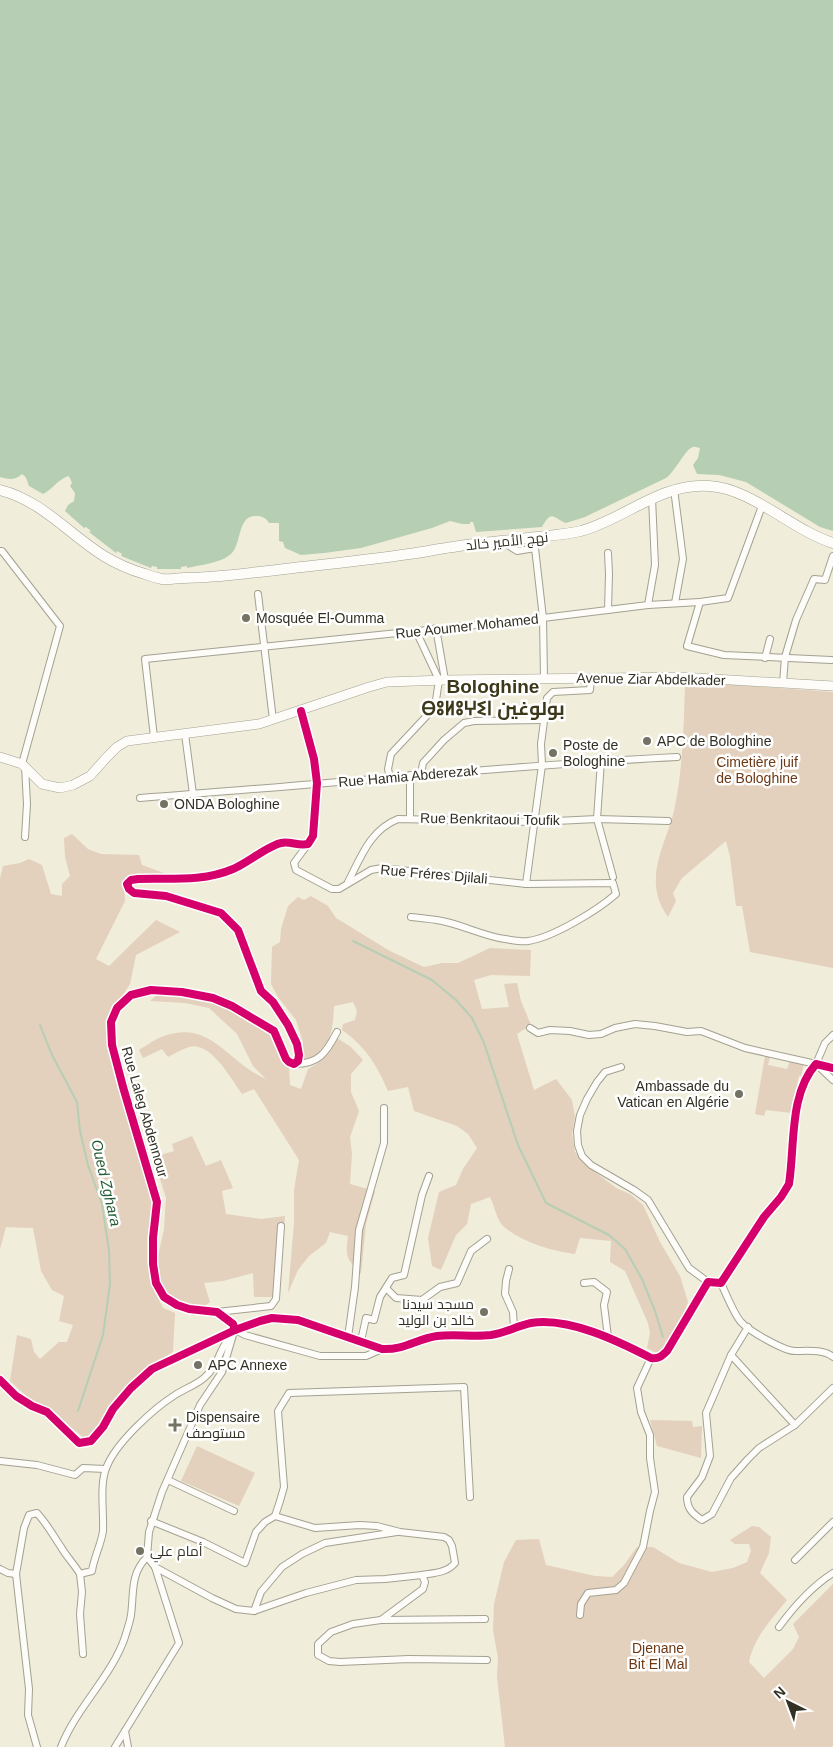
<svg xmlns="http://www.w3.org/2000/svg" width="833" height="1747" viewBox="0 0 833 1747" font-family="Helvetica,Cairo,'Noto Sans Tifinagh',sans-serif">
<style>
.green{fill:#e3d0bd}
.water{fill:#b6cfb4}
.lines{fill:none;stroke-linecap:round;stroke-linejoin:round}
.stream{stroke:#b6cfb4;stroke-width:2}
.minor-casing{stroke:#a3a192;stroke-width:8}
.tertiary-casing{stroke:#a3a192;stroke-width:9}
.secondary-casing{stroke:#a3a192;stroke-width:10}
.primary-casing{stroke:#a3a192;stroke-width:11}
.minor{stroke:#fdfcf9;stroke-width:6}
.tertiary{stroke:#fdfcf9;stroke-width:8}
.secondary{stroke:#fdfcf9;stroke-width:9}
.primary{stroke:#fdfcf9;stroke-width:10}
.cycleway-casing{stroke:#fff;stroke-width:11}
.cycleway{stroke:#d6006c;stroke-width:8}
.poi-dot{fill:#747263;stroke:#fff;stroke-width:2}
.labels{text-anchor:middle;stroke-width:5;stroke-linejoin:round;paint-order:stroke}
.street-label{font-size:14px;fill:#323023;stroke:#fff}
.poi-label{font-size:14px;fill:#323023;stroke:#fff;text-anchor:start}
.park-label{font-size:14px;fill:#6d3814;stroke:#fff}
.water-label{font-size:15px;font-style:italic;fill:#255d34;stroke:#fff}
.district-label{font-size:19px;font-weight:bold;fill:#3c381a;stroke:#fff}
</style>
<rect width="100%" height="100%" fill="#f0edda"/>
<g class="green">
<path d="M685,681L833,692V968L750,952L742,906H736L730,857L726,841L682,878L673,893L676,901L668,917C661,907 657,898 656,885C654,859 668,836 674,811C683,769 684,724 685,681Z"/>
<path d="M72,834L88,849L101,854L139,855L142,865L164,873L169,877C147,875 142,871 124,884L125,901L96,959L109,966L156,920L180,932L136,955L130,984L109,1016L106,1030L154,1207L150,1263L153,1288L163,1308L175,1313L173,1352L142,1371L124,1390L110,1405L93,1436L84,1438L55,1414L34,1403L10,1381L17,1335L31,1339L34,1352L40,1359L59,1342H67L73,1325L59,1321L64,1296L52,1290L41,1271L33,1228L6,1227L0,1249V879L3,866L20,863L29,859L42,865L51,894L62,896V884L70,876L65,857L64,838Z"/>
<path d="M311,896L328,906L336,918L390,951L424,967L442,963H458L490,948L531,950L530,976L491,975L474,980L482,1009L509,1007L504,984L517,983L521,1001L531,1025L517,1034L534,1090L556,1079L572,1100L575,1117L572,1134L575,1152L590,1168L616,1188L630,1194L643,1205L660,1242L680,1276L688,1302L679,1328L668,1349L658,1354L647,1348L650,1333L648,1323L625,1271L610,1262L611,1241L580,1238L575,1254C551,1251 521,1242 503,1226C497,1220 494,1205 490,1197L471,1204L467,1224L456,1235L441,1270L432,1266L428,1238L439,1192L456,1185L463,1169L477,1148L468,1134L457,1126L414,1111L408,1087L388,1091C377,1065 365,1046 342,1030L343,1024L355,1020L357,1011L353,1002L334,1006C333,1028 331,1056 303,1059V1042L296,1020L278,997L271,984L272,947L280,942L281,929L288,906L298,897L304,900Z"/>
<path d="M157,995L207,999L230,1003L245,1017L277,1040L289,1068L290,1085L301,1089L308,1069C323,1061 329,1053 337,1038L351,1047L363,1060L351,1074V1092L359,1111L350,1137L352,1154L350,1184L375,1191L366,1224L361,1274C347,1259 345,1258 348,1236L330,1232L326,1243L309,1256L298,1270L288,1293L294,1223V1190L299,1160L254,1089L242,1094C231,1079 211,1041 189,1047C182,1049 174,1054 168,1057L162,1049L143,1058L139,1050C147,1045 155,1039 164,1036C211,1019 228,1063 266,1079L253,1066L237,1034L209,1008L185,1003L150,1001Z"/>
<path d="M765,1056L770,1057L768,1065L787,1069L790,1061L804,1064L801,1076H799L791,1113L766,1110L764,1116L755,1114Z"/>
<path d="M192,1136L206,1166L221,1160L233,1188L222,1191L226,1214L261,1219L285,1216L278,1297H254L253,1273L223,1281L204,1283L210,1302L202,1308L187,1305L165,1295L158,1280L157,1261L164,1229L166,1198L153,1157L174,1151L172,1144Z"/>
<path d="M650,1420L692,1421L693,1427L702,1426L701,1458L657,1446Z"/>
<path d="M197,1446L255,1473L239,1506L181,1481Z"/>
<path d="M752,1526L759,1527L771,1537L769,1553L760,1573L787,1600C772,1619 754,1637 749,1662L764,1678L793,1649L799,1637L793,1624L833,1584V1746L831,1747H505L497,1677L498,1658L493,1630L494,1604L504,1562L516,1540L539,1539L546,1565L595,1576L612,1577L624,1565L637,1547H653L679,1563L712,1572L733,1568L747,1562L751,1551L749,1544H735L730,1540Z"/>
</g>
<path class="water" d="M0,0H833V531L820,527L746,482L719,475L697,474L693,465L698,458L700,448C699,448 694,446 693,447C686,448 675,472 666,478L585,517L566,523C553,518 552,509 542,527L476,532L473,522H470V524H462L450,521L432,528L361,548L324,553L301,555L285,548L283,542L279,541V523H269C266,518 262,516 257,516C237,514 242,544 231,554C221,563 200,565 187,568V566L181,567V569H157V567L152,566L151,568L121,556L122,554L117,551L116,553L89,532L91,531L86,527L84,528L65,511L68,505L74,501L75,493L70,486L72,483L70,478L68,476C56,481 53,489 43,494L29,486C27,481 27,477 22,474C15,481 8,479 0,477Z"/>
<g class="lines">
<g class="stream">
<path d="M353,941L432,980L456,1000L472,1018L484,1043L518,1145L546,1203L609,1235L625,1249L642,1279L655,1311L663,1337"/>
<path d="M40,1025L52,1055L77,1102L80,1131L88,1165L102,1204L109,1251L110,1284L103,1335L78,1411"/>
</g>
<defs>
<g id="minor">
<path d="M674,489L683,559L675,603"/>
<path d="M762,506L728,598L700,602L687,646L724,655L831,660"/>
<path d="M503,542L517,551L535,548L543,618L544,679"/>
<path d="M0,551H2L60,626L22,764"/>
<path d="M608,553L609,574L608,610"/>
<path d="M258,594L273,720"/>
<path d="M648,605L655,565L652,498"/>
<path d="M436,628L445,680"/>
<path d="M765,658L770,639"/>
<path d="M783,683L785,657L796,620L814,579L825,580L833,556"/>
<path d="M185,734L193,794"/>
<path d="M154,737L145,659L543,618L648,605L700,602"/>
<path d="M601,761L597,819L613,877"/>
<path d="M25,766L27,804L25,837"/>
<path d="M421,774L423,763L444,740L464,723L474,721L544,720"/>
<path d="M410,775V818"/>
<path d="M390,777L388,769L391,754L435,707L439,680L416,631"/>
<path d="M140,798C319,785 498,766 677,757"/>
<path d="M308,844L294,863L296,870L332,889H339L371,870L382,868L526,884L613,883L616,894C598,910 552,938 528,941C521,942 512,940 505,939C483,936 463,925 442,921C432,919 421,918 411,917"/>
<path d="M348,882C361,857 370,830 398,819L535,822L597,819L668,821"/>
<path d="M526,884L542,765L541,744L547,698L553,692L590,690L591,678"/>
<path d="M530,1028L538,1033L550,1030L570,1031L589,1035L601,1034L615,1028L635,1024L655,1026L687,1032L701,1031L745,1048L816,1064"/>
<path d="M294,1064C319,1064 326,1053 337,1032"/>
<path d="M816,1064L825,1043L833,1035"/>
<path d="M816,1064L833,1080"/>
<path d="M621,1067L605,1072L597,1082L587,1099L580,1115L577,1131L578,1145L582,1156L591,1165L634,1190L648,1200L689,1268L708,1282"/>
<path d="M509,1269L506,1281L505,1294L513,1312L514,1328"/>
<path d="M584,1283L594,1282L607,1292L604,1305L608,1337"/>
<path d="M721,1283C726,1294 734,1314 741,1322C749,1331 784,1351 795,1351C807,1351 823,1349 833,1357"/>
<path d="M386,1288L396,1298L422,1300L440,1287L457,1283L471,1251L487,1239"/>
<path d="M217,1312L271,1306L276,1299L281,1226"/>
<path d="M748,1327L731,1355L706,1413L710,1456L702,1477L687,1497C687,1509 693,1514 702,1520L712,1514L731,1478L748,1459L759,1448L795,1425L833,1388"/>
<path d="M235,1330L245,1335L320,1356H366L382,1349"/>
<path d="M348,1337L355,1287L359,1230L384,1143V1108"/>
<path d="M361,1341L366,1318L374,1320L380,1297L392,1278L404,1275L422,1195L429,1176"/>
<path d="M731,1355L795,1425"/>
<path d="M0,1461L37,1465L75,1475L83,1468L105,1469"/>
<path d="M168,1480L234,1511"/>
<path d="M275,1516L315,1528L360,1525L377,1526L400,1532L444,1537L449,1540L452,1546L455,1563C447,1573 433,1573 422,1575"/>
<path d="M151,1521L203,1542L245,1563L256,1532L265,1522L275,1516L280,1501L284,1487L278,1411L289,1393L464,1387L470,1497"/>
<path d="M795,1560L833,1522"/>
<path d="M155,1567L212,1598L236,1609L254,1611L306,1593L356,1580L385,1579L422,1575L425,1582L423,1589L381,1620L353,1624L331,1632L318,1644V1655L329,1661L340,1662L409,1659L487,1660"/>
<path d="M0,1569L8,1573L16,1574L24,1528L29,1515L37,1513C47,1524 53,1535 61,1547C66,1556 74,1564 80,1574L92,1571C94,1557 101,1545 103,1531C104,1512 99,1483 107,1466C117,1442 153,1409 175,1395C184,1389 196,1385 204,1378C216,1368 217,1358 224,1346C227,1340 231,1335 235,1330"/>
<path d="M16,1574L29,1689L28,1715L37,1747"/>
<path d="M80,1574L82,1592L80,1614L83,1654"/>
<path d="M254,1611L261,1592L282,1567L302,1554L325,1543L397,1532"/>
<path d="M580,1615L581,1604L588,1593L616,1590L624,1583L643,1547L650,1511L655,1492L650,1458V1435L641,1412L637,1388L651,1358"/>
<path d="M381,1620L485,1619"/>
<path d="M779,1627C795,1605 811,1587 833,1573"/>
<path d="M125,1731L128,1747"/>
<path d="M61,1747C76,1708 112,1676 125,1637C127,1630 130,1622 131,1615C134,1593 130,1574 147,1557"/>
<path d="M115,1747L179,1643L155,1567L147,1557L149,1532L162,1492L200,1405L222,1372L233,1335"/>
</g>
<g id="tertiary">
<path d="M235,1330L233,1324L217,1312L189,1309L177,1305L164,1297L156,1283L153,1264V1238L157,1202L123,1087L112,1045L111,1022L117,1008L131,995L151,990L182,992L213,998L232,1006L274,1031L286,1059L289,1062L294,1064L298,1061L299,1055L297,1044L288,1025L273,1002L261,991L238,930L221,913L166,896L134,893L129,889L127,884L131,880L138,879C169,878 203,882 233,869C246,864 269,845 281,843C290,841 298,846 308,844L313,836L317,783L314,759L301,711"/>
<path d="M0,1380L16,1396L32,1406L47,1412L79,1443L91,1441L103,1427L113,1409L131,1388L152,1369L235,1330L260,1321L272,1318L298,1320L382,1349C405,1350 416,1339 437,1336C455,1334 473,1337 491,1335C505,1333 517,1326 531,1323C569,1317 618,1341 651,1358C659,1359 662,1356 667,1351L708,1282L721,1283L764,1217L781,1197L789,1184C795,1146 789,1094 816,1064L833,1068"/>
</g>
<path id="secondary" d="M0,757L22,764L42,784L60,788L73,785L90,776L107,757L117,747L127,741L259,724L369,687L387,682L445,680L681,677L833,686"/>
<path id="primary" d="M0,490C41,500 70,535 104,556C117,564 131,570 145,574C150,576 156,578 162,579C169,580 177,578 184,578C212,578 240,574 268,571C315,565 362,561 409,554C424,552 438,549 453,547C478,543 503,541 528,538C545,536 563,535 581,531C625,519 660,483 709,486C751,488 792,530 833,543"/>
</defs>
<use href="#minor" class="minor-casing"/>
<use href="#tertiary" class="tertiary-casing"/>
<use href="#secondary" class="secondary-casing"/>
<use href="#primary" class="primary-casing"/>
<use href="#minor" class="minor"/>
<use href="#tertiary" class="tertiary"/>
<use href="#secondary" class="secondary"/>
<use href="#primary" class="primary"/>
<defs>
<g id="cycleway">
<path d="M235,1330L233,1324L217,1312L189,1309L177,1305L164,1297L156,1283L153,1264V1238L157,1202L123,1087L112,1045L111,1022L117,1008L131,995L151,990L182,992L213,998L232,1006L274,1031L286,1059L289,1062L294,1064L298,1061L299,1055L297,1044L288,1025L273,1002L261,991L238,930L221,913L166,896L134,893L129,889L127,884L131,880L138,879C169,878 203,882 233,869C246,864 269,845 281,843C290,841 298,846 308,844L313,836L317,783L314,759L301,711"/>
<path d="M0,1380L16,1396L32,1406L47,1412L79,1443L91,1441L103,1427L113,1409L131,1388L152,1369L235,1330L260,1321L272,1318L298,1320L382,1349C405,1350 416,1339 437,1336C455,1334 473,1337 491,1335C505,1333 517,1326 531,1323C569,1317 618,1341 651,1358C659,1359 662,1356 667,1351L708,1282L721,1283L764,1217L781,1197L789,1184C795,1146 789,1094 816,1064L833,1068"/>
</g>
</defs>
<use href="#cycleway" class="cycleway-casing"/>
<use href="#cycleway" class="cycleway"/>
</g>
<g class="poi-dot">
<circle cx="246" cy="618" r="5"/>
<circle cx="647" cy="741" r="5"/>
<circle cx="553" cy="753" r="5"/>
<circle cx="164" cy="804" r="5"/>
<circle cx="739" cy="1094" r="5"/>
<circle cx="484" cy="1312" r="5"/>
<circle cx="198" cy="1365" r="5"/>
<path d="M172.5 1417.5h5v5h5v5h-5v5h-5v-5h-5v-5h5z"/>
<circle cx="140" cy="1551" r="5"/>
</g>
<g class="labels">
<g class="street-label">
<text transform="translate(507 541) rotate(-6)" y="5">نهج الأمير خالد</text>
<text transform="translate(467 626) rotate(-6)" y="5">Rue Aoumer Mohamed</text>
<text transform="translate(651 679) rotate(1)" y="5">Avenue Ziar Abdelkader</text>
<text transform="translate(408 776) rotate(-5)" y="5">Rue Hamia Abderezak</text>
<text transform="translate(490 819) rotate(1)" y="5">Rue Benkritaoui Toufik</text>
<text transform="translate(434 874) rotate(5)" y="5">Rue Fréres Djilali</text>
<text transform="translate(145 1112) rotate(74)" y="5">Rue Laleg Abdennour</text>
</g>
<g class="poi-label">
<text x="256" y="623">Mosquée El-Oumma</text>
<text x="657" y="746">APC de Bologhine</text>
<text x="563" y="750">Poste de<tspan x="563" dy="16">Bologhine</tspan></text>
<text x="174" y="809">ONDA Bologhine</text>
<text x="729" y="1091" text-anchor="end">Ambassade du<tspan x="729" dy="16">Vatican en Algérie</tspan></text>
<text x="474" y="1309" text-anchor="end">مسجد سيدنا<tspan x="474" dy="16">خالد بن الوليد</tspan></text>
<text x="208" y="1370">APC Annexe</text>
<text x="186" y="1422">Dispensaire<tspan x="186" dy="16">مستوصف</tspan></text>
<text x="150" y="1556">أمام علي</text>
</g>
<g class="park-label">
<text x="757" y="767">Cimetière juif<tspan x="757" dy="16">de Bologhine</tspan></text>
<text x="658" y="1653">Djenane<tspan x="658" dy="16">Bit El Mal</tspan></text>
</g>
<g class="water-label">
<text transform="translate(106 1183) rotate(77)" y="5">Oued Zghara</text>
</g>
<g class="district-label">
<text x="493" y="693">Bologhine<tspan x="493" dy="22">ⴱⵓⵍⵓⵖⵉⵏ بولوغين</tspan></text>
</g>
</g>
<g transform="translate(788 1702) rotate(318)" stroke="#ffffff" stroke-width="4" paint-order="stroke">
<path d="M0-4L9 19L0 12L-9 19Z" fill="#323023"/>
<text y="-8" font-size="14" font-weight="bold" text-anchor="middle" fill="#323023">N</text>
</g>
</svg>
